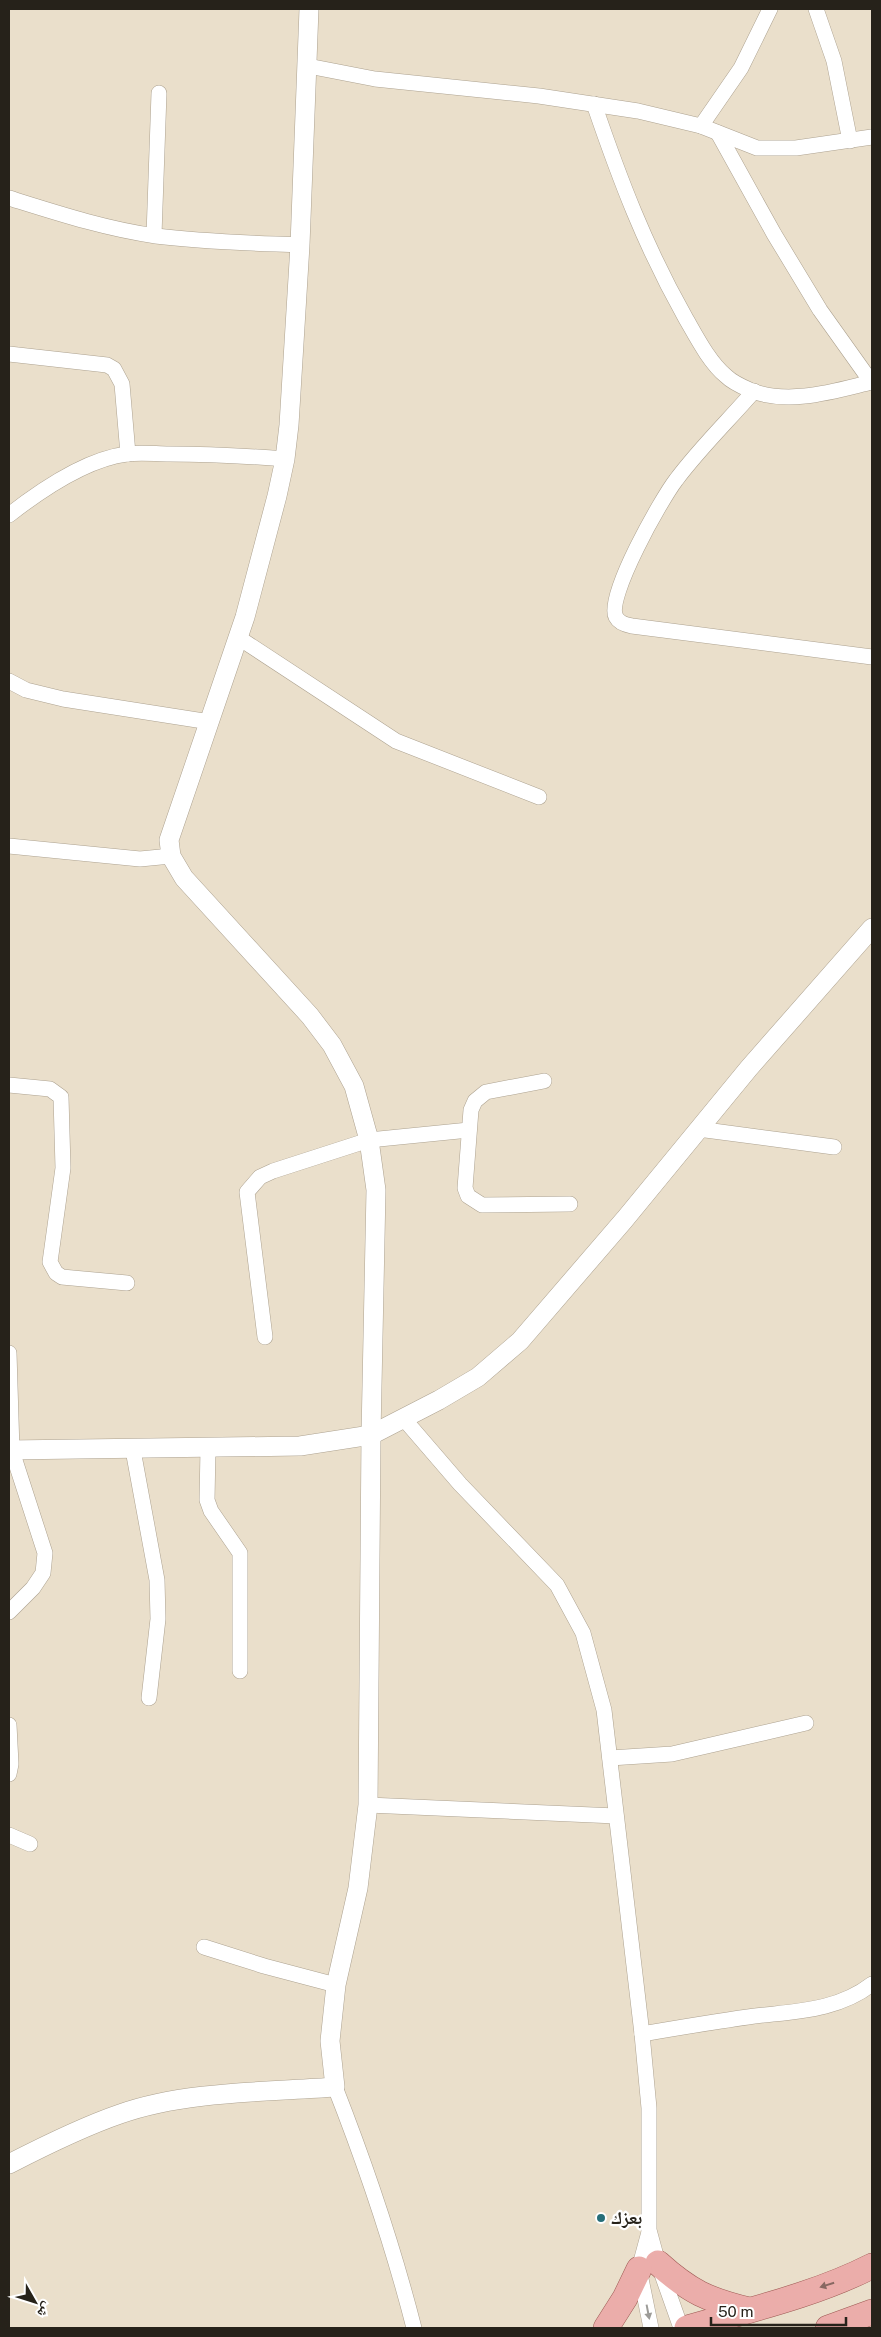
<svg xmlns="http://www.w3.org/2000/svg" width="881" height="2337" viewBox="0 0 881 2337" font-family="'Public Sans','Noto Naskh Arabic',sans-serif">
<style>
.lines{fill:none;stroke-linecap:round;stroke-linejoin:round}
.minor-casing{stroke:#ada290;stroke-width:16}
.tertiary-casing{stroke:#ada290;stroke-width:20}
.primary-casing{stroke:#9d5953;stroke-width:26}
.minor{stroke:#fff;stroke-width:15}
.tertiary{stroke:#fff;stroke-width:19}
.primary{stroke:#ebadaa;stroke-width:25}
.oneway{fill:#886862}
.oneway2{fill:#9d9c98}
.poi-dot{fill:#266e79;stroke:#fff;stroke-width:2}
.labels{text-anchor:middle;stroke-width:4.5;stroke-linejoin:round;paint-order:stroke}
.poi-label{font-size:18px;font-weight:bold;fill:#26221a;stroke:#fff;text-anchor:start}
</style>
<rect width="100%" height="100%" fill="#eadfcb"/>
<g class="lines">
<defs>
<g id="minor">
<path d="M816,9L834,61L850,141"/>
<path d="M308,66L375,79L539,96L638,111L701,126L757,148H796L872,137"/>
<path d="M594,104C620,180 645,246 685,317C696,336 709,362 726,376C733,383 743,387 752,391C791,405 834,391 872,382"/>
<path d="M701,126L741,68L770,9"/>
<path d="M718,133L774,234L820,310L872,383"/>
<path d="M9,198C57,213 106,229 156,236C204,242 252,243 300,245"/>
<path d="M154,235L159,93"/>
<path d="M9,354L107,365L114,369L122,384L128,454"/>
<path d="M754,391C728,421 699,449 676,480C662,498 605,598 616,617C619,623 626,625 632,626L872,657"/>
<path d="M9,515C41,490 86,459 127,454C141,452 156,454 169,454C208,454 246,456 285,459"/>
<path d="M239,638L396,741L539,797"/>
<path d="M9,681L26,690L63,699L210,722"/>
<path d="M9,846L140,859L171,856"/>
<path d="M544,1081L486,1092L475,1101L471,1110L465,1188L468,1196L482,1205L570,1204"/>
<path d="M9,1085L50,1089L61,1097L63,1168L50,1262L56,1273L62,1277L127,1283"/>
<path d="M698,1129L834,1147"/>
<path d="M265,1337L247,1192L260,1177L273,1171L369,1140L469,1130"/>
<path d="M9,1353L12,1451L45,1553L43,1573L33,1588L9,1612"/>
<path d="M404,1419L460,1484L557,1585L583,1633L604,1710L642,2034L649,2108V2230L658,2263L681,2328"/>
<path d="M208,1449L207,1500L211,1511L240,1553V1671"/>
<path d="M133,1450L157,1580L158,1619L149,1698"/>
<path d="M9,1725L11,1764L9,1774"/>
<path d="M610,1758L672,1754L806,1723"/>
<path d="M368,1805L616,1816"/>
<path d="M9,1835L30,1844"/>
<path d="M204,1947L264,1966L336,1985"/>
<path d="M642,2034C677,2028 712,2022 748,2017C792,2011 836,2012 872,1984"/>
<path d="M335,2087C366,2166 393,2246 414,2328"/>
<path d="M649,2232L639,2269L651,2328"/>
</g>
<g id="tertiary">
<path d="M9,1450L300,1446L371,1435L439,1400L478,1377L520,1341L625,1219L749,1068L872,928"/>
<path d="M9,2164C44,2146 82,2127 120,2114C184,2091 268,2092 335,2087L330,2041L336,1985L358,1888L368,1805L371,1435L376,1190L369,1140L354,1086L332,1045L310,1016L184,878L171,856L169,840L245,617L277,496L285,459L289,425L300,245L309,9"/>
</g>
<g id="primary">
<path d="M658,2263C690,2292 708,2300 749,2310"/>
<path d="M606,2328L625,2298L639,2269"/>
<path d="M687,2328C749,2310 815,2295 872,2266"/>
<path d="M828,2328L872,2312"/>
</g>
</defs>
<use href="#minor" class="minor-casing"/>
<use href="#tertiary" class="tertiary-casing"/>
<use href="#primary" class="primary-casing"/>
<use href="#minor" class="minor"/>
<use href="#tertiary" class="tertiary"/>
<use href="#primary" class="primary"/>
</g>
<defs><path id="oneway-solid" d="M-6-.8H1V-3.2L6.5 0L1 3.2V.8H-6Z" transform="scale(1.25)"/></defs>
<use class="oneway" href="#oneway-solid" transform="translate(827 2285) rotate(162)"/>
<use class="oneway2" href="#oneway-solid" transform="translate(648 2312) rotate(79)"/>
<circle class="poi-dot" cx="601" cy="2218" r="5"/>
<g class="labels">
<g class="poi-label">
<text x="611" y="2224">بعزك</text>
</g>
</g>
<rect width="881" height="2337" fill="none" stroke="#26221a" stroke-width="20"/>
<g transform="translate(35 2302) rotate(129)" stroke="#ffffff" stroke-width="4" paint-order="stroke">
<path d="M0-4L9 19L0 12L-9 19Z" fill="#26221a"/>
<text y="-8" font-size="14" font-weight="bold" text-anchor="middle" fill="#26221a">ش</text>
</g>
<path d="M711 2317v8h135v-8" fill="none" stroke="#26221a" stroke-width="2.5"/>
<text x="718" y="2317" font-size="15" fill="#26221a" stroke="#ffffff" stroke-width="4" paint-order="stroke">50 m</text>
</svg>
